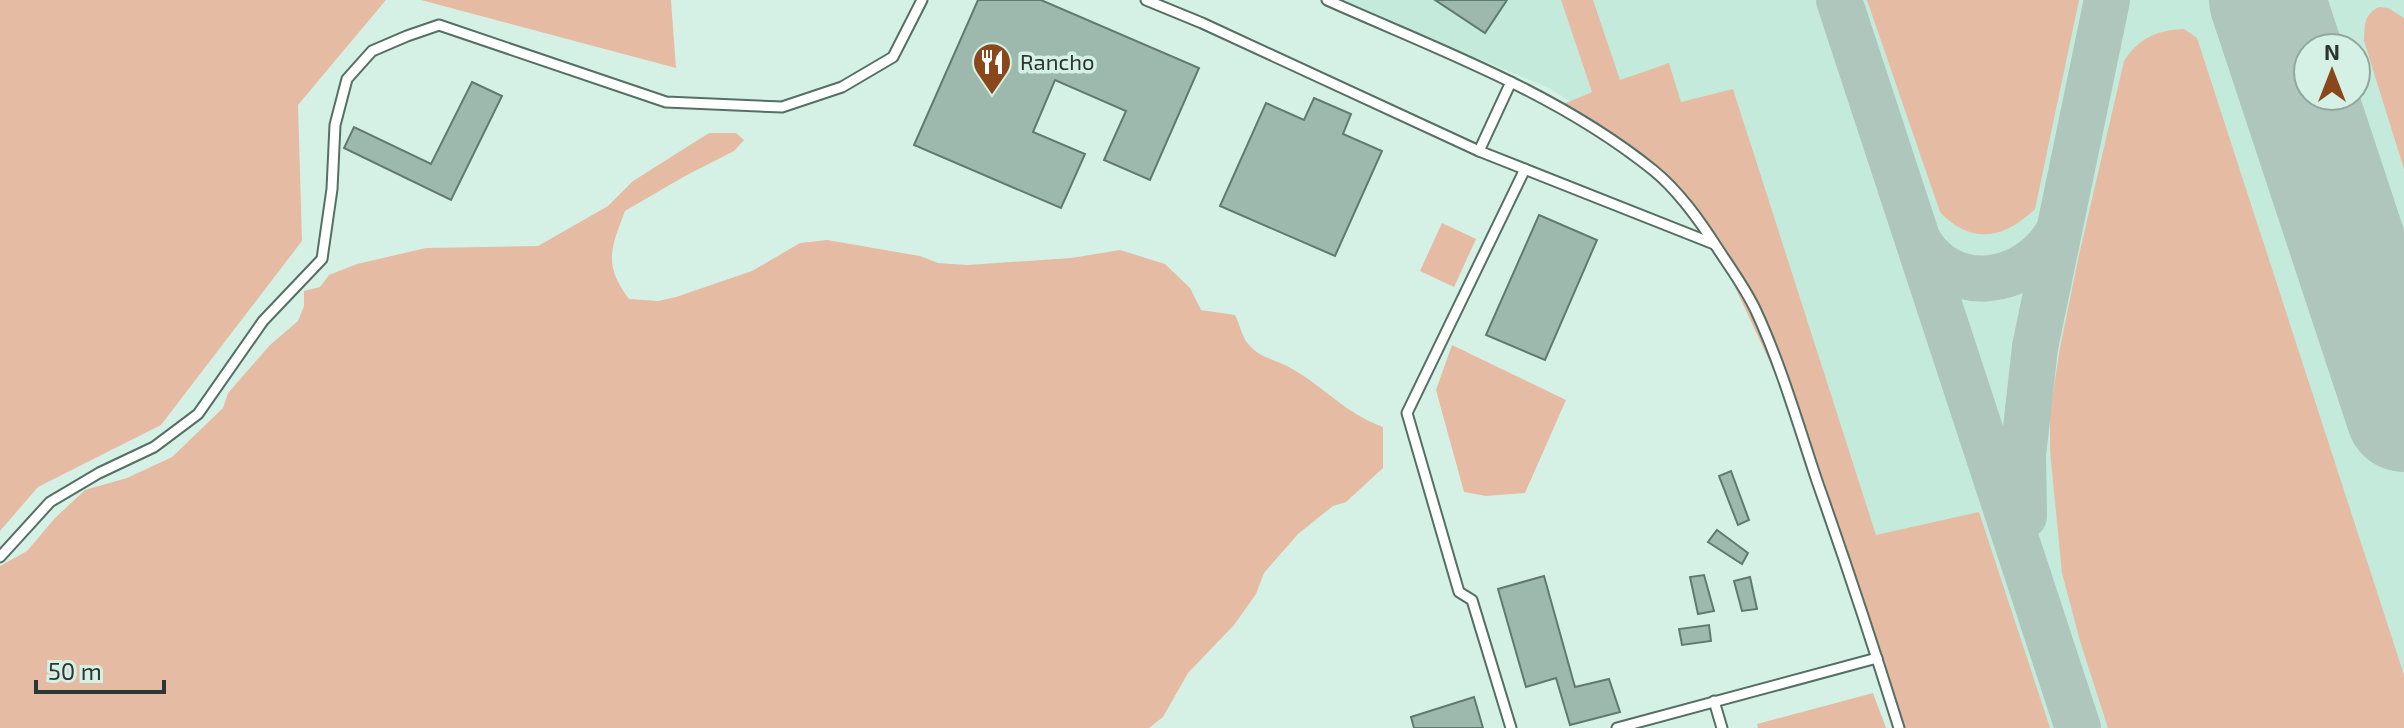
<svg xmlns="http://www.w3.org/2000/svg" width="2404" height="728" viewBox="0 0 2404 728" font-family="'Exo 2',sans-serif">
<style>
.built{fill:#c4eadb;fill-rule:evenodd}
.green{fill:#e6bba4}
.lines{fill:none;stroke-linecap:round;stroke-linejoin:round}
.taxiway{stroke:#aec6bc;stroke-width:46}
.runway{stroke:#aec6bc;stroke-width:116}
.building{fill:#9db9ae;stroke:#607a70;stroke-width:2}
.lane-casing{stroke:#556f65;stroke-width:13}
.lane{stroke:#fff;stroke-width:9}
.labels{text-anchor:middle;stroke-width:7;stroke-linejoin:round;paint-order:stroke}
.poi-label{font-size:22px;fill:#2c3732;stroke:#d5f1e6;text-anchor:start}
</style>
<rect width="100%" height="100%" fill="#d5f1e6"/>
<path class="built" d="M1337,0H2404V728H1911L1746,274L1649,151L1549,88ZM2308,48H2356V96H2308Z"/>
<g class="green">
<path d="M0,0H386L298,105L302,241L161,425L38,487L0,531Z"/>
<path d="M421,0H671L676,68Z"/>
<path d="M1561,0H1593L1620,80L1669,63L1681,102L1733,89L1876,535L1979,512L2050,728H1902L1796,418L1715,244L1655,171L1559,106L1592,92Z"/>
<path d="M1867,0H2079L2035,209C2004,238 1972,246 1940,212Z"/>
<path d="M2379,7L2388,8L2404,18V169L2364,41C2365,25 2363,15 2379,7Z"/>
<path d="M2184,29L2197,38L2404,675V728H2108L2080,641L2062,573L2050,451V412L2060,348L2079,255L2124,61C2139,38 2157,30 2184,29Z"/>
<path d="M709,133H736L744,140L734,151L685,176L625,211C611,248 603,265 629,299L658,301L676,297L752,271L800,243L827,240L920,256L938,263L967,265L1071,258L1120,250L1165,264L1190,288L1201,310L1235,315C1241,326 1241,338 1251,347C1261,358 1276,360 1289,367C1324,386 1343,412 1383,427V468L1346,502L1333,506L1298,534L1264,573L1256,594L1234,625L1188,673L1163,717L1149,728H0V566L27,551L55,518L85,490L127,478L172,457L223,408L228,393L270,345L298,321L304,306V291L320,287L329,275L357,264L426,248L538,246L608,206L633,181Z"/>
<path d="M1442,223L1476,239L1454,287L1420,271Z"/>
<path d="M1452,345L1566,400L1525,493L1486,496L1464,492L1436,390Z"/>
<path d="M1873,693L1886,728H1758L1757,724Z"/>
</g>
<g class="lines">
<g class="taxiway">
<path d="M1839,0L2078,728"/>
<path d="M2274,0L2286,58"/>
<path d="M1919,242C1952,298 2027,285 2057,234"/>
<path d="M2024,516L2023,455L2035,347L2107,0"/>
</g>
<path class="runway" d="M2267,0L2404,414"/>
</g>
<g class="building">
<path d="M978,0H1041L1199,68L1150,180L1104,160L1126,111L1055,80L1033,132L1085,154L1061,208L914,145Z"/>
<path d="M1435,0H1507L1485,33Z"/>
<path d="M472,82L502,96L451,200L344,148L354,127L431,164Z"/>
<path d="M1314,98L1351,114L1343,134L1382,151L1335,256L1220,206L1266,103L1304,120Z"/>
<path d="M1539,215L1597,240L1545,360L1486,335Z"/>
<path d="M1731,471L1749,520L1738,525L1719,476Z"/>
<path d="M1717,530L1748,553L1742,564L1708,542Z"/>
<path d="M1704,575L1714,611L1698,614L1690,577Z"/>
<path d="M1544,576L1575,687L1609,679L1620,712L1570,725L1556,678L1526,687L1498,589Z"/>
<path d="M1750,577L1757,609L1742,611L1734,581Z"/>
<path d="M1709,625L1711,641L1682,645L1679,629Z"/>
<path d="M1474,697L1483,728H1414L1411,717Z"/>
</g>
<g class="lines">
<defs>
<g id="lane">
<path d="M1146,0L1202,23L1479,151"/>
<path d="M1327,0C1439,50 1556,92 1653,170C1679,191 1700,221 1718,249C1731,269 1746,289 1756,311C1781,365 1798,424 1817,481C1846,563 1873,645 1899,728"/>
<path d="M1511,82L1479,151L1714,244"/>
<path d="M0,557L50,502L99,473L154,447L198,414L263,321L322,259L332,189L335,125L347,79L372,51L407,36L439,25L666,102L782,107L842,87L893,57L922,0"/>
<path d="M1714,701L1722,728"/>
<path d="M1511,728L1472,600L1459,592L1407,413L1525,169"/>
<path d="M1617,728L1877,658"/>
</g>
</defs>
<use href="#lane" class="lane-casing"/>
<use href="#lane" class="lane"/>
</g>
<defs>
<symbol id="restaurant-pin" viewBox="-11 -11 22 30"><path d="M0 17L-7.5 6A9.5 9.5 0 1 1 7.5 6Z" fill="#8b471c" stroke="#d5f1e6"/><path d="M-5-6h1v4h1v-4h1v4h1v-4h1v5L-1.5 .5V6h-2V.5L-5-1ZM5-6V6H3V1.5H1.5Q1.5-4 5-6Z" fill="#fff"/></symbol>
</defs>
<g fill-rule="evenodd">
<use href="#restaurant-pin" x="970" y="40" width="44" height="60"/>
</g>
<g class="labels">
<g class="poi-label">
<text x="1020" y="70">Rancho</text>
</g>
</g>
<g transform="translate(2332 72)"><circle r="38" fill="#d5f1e6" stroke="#91a79e" stroke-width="2"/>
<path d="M0-6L14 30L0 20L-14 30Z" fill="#8b471c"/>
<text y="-12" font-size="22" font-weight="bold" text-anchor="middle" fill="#2c3732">N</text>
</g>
<path d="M36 680v12h128v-12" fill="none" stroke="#2c3732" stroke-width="4"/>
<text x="48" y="680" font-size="24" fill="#2c3732" stroke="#d5f1e6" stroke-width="6" paint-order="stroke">50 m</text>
</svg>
